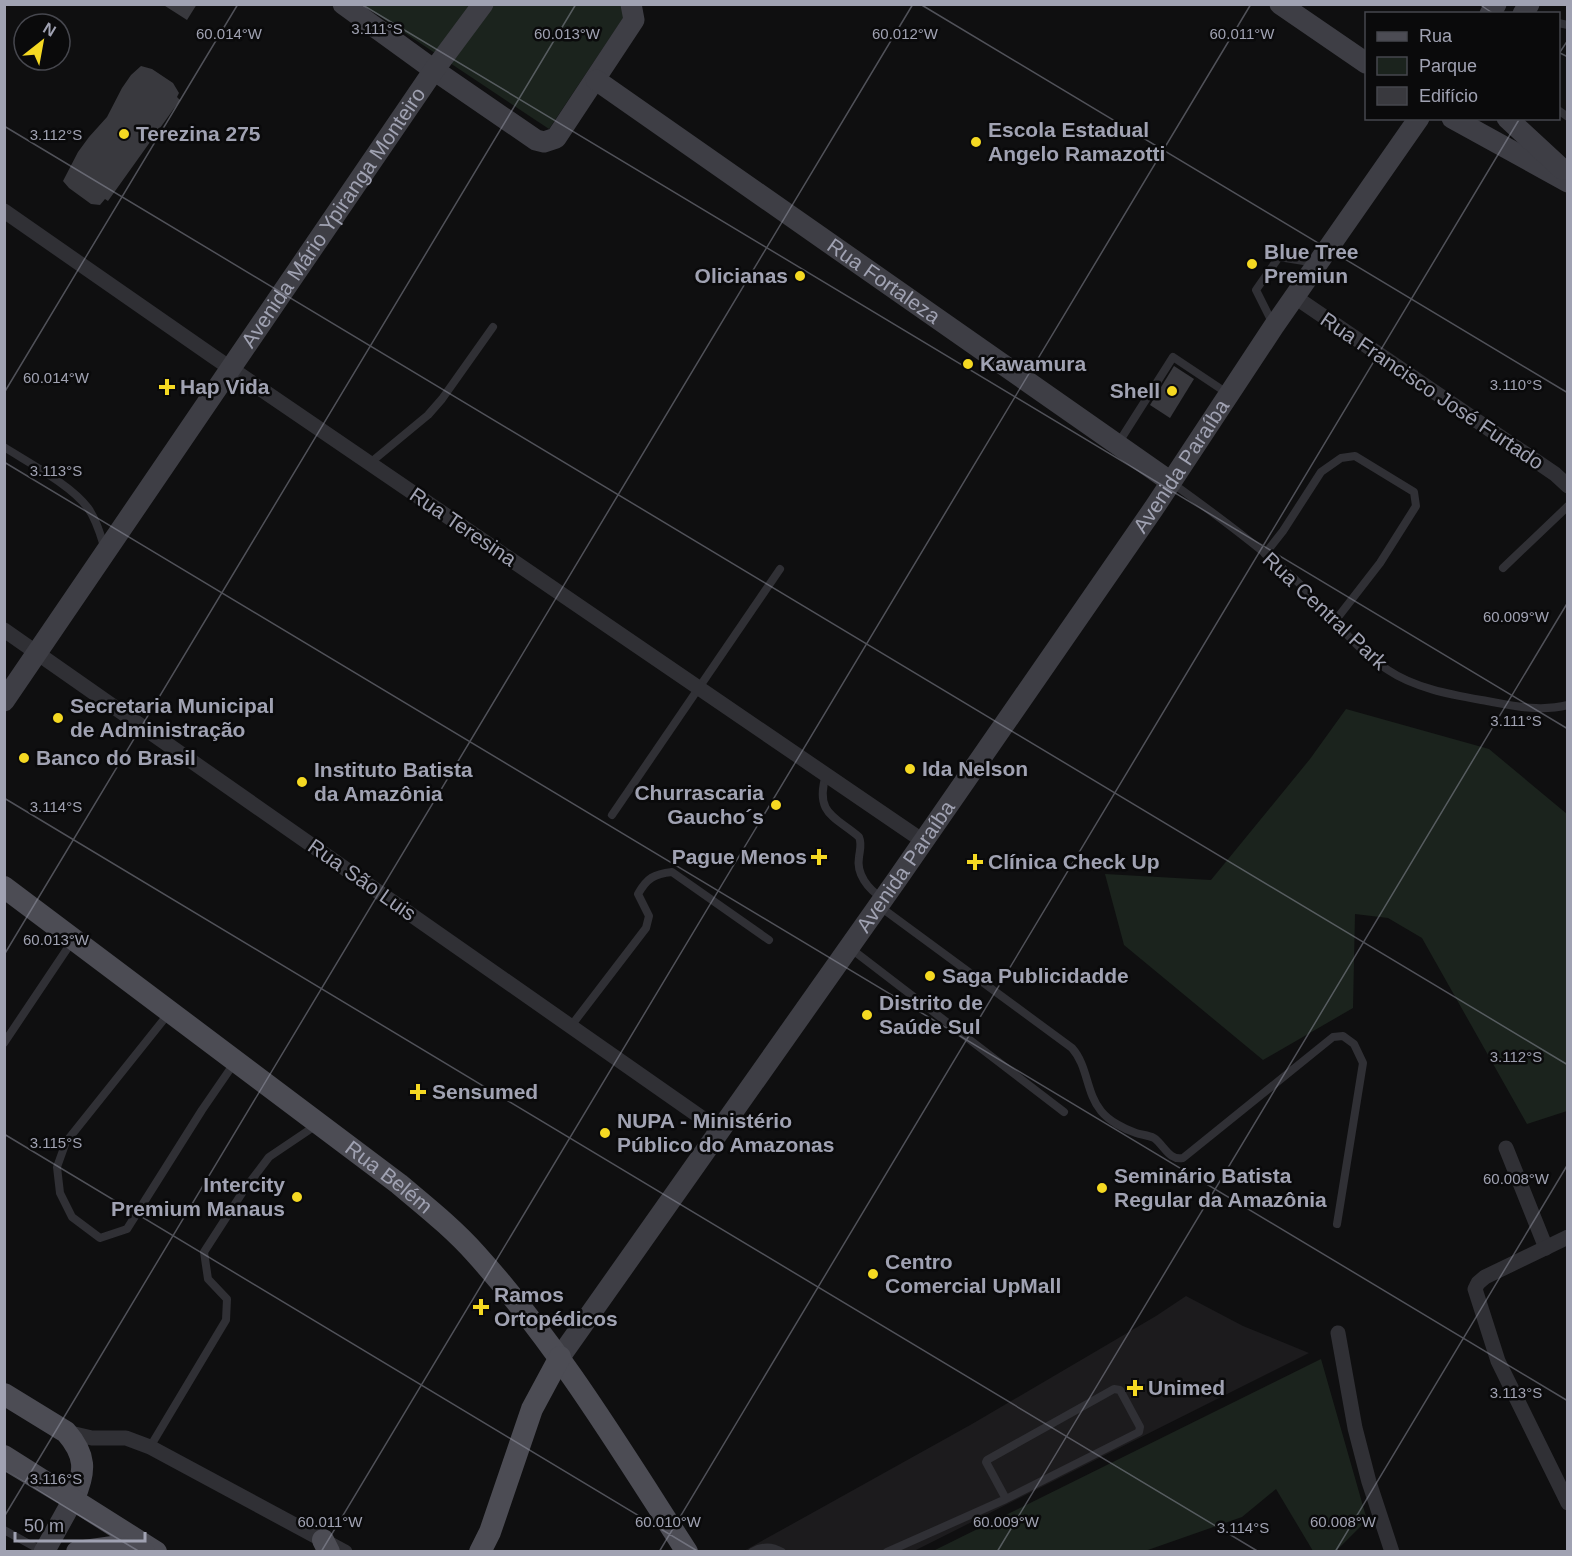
<svg xmlns="http://www.w3.org/2000/svg" width="1572" height="1556" viewBox="0 0 1572 1556" font-family="Arial,sans-serif">
<style>
.built{fill:#1c1b1d}
.green{fill:#1b231d}
.building{fill:#39393e}
.lines{fill:none;stroke-linecap:round;stroke-linejoin:round}
.lane{stroke:#303035;stroke-width:8}
.street{stroke:#303035;stroke-width:15}
.secondary{stroke:#3e3e45;stroke-width:21}
.primary{stroke:#4c4c54;stroke-width:22}
.ticks{fill:none;stroke:#a0a2b2;stroke-width:1.5;stroke-opacity:0.45}
.poi-dot{fill:#f5d922;stroke:#0a0a0b;stroke-width:2}
.labels{text-anchor:middle;stroke-width:5;stroke-linejoin:round;paint-order:stroke}
.poi-label{font-size:21px;font-weight:bold;fill:#a0a2b2;stroke:#0a0a0b;text-anchor:start}
.street-label{font-size:21px;fill:#a0a2b2;stroke:#0a0a0b}
.ticks-label{font-size:15px;text-anchor:middle;fill:#a0a2b2;stroke:#0a0a0b;stroke-width:5;stroke-linejoin:round;paint-order:stroke}
</style>
<rect width="100%" height="100%" fill="#0f0f10"/>
<path class="built" d="M1186,1296L1243,1326L1309,1353L914,1551L742,1552L972,1424L1156,1316Z"/>
<g class="green">
<path d="M622,4L629,9L549,129L363,5Z"/>
<path d="M1346,709L1489,749L1567,814V1111L1527,1124L1422,938L1388,918L1355,914L1353,1008L1263,1060L1124,945L1105,874L1211,880L1310,759Z"/>
<path d="M1321,1359L1367,1520L1336,1551H1313L1276,1489L1242,1517L1145,1551H933Z"/>
</g>
<g class="building">
<path d="M162,4H197L187,20Z"/>
<path d="M141,66L152,69L173,83L179,93L177,97L180,100L108,201L105,199L100,205L91,204L69,188L63,181L78,152L89,137L107,117L122,88L131,75Z"/>
<path d="M1174,366L1194,379L1170,418L1150,405Z"/>
</g>
<g class="lines">
<g class="lane">
<path d="M1558,23L1568,25"/>
<path d="M1558,110L1568,117"/>
<path d="M1272,322L1256,290L1279,257L1316,263"/>
<path d="M1119,442L1173,357L1227,393"/>
<path d="M4,447C29,463 71,485 88,508C96,519 100,533 104,546"/>
<path d="M370,463L428,415L442,399L493,327"/>
<path d="M1172,483C1211,511 1251,540 1287,572C1323,603 1348,644 1388,670C1416,689 1454,695 1487,701C1514,706 1540,712 1568,705"/>
<path d="M1265,554L1283,531L1321,472L1341,458L1355,456L1414,492L1416,506L1380,563L1335,621"/>
<path d="M1503,568L1568,506"/>
<path d="M826,775C814,814 836,817 859,837C862,844 860,849 859,857C856,874 868,889 882,898"/>
<path d="M612,815L780,569"/>
<path d="M879,906L1072,1048C1088,1066 1086,1093 1101,1111C1109,1121 1124,1129 1136,1133C1142,1135 1148,1135 1154,1138C1164,1145 1169,1161 1183,1158L1333,1037L1343,1036L1354,1044L1363,1063L1337,1224"/>
<path d="M850,948L1064,1112"/>
<path d="M169,1013L66,1142L57,1167L60,1193L72,1217L100,1238L127,1229L202,1110L235,1062"/>
<path d="M571,1026L646,928L649,916L638,894C647,878 654,874 672,872L769,940"/>
<path d="M4,1043L73,940"/>
<path d="M150,1447L226,1320L227,1299L208,1279L204,1252L244,1190L269,1157L315,1126"/>
<path d="M4,1530L42,1551"/>
<path d="M752,1552C762,1546 772,1546 782,1552"/>
<path d="M887,1552L1006,1499L1139,1432L1140,1427L1120,1390L1114,1389L987,1460L986,1462L1006,1499"/>
</g>
<g class="street">
<path d="M4,211L214,357L923,841"/>
<path d="M1295,297L1555,474L1568,486"/>
<path d="M4,630L719,1130"/>
<path d="M1506,1148L1546,1248"/>
<path d="M1568,1237L1485,1277L1478,1283L1475,1289L1498,1361L1568,1503"/>
<path d="M1338,1333L1355,1428L1369,1482L1392,1552"/>
<path d="M66,1432L92,1438H126L150,1447L345,1552"/>
</g>
<g class="secondary">
<path d="M343,4L434,70L536,140L544,142L556,138L634,20L631,4"/>
<path d="M1280,4L1366,63"/>
<path d="M1490,14L1496,4"/>
<path d="M1523,14L1529,4"/>
<path id="s1" d="M596,80L1171,482"/>
<path d="M1452,118L1568,182"/>
<path d="M1507,118L1562,169"/>
<path id="s2" d="M4,701L434,70L483,4"/>
<path id="s3" d="M560,1357L898,878L1154,508L1274,326L1419,118"/>
<path d="M44,1552L74,1498"/>
</g>
<g class="primary">
<path id="s4" d="M4,887L399,1184C425,1206 453,1228 476,1254C558,1345 621,1450 687,1552"/>
<path d="M4,1394L66,1432C86,1455 86,1471 74,1498"/>
<path d="M4,1456L156,1552"/>
<path d="M323,1540L329,1552"/>
<path d="M77,1552L113,1547L144,1552"/>
<path d="M480,1552L490,1532L532,1409L560,1357"/>
</g>
</g>
<path class="ticks" d="M361,4L1568,729M920,4L1568,393M1479,4L1494,14M1558,52L1568,57M1558,55L1568,40M4,126L1568,1065M4,393L238,4M4,462L1568,1401M4,798L1259,1552M4,955L576,4M4,1134L699,1552M4,1470L140,1552M4,1517L913,4M321,1552L1251,4M659,1552L1520,118M997,1552L1568,602M1335,1552L1568,1164"/>
<g class="poi-dot">
<circle cx="124" cy="134" r="6"/>
<circle cx="976" cy="142" r="6"/>
<circle cx="1252" cy="264" r="6"/>
<circle cx="800" cy="276" r="6"/>
<circle cx="968" cy="364" r="6"/>
<path d="M164 378h6v6h6v6h-6v6h-6v-6h-6v-6h6z"/>
<circle cx="1172" cy="391" r="6"/>
<circle cx="58" cy="718" r="6"/>
<circle cx="24" cy="758" r="6"/>
<circle cx="910" cy="769" r="6"/>
<circle cx="302" cy="782" r="6"/>
<circle cx="776" cy="805" r="6"/>
<path d="M816 848h6v6h6v6h-6v6h-6v-6h-6v-6h6z"/>
<path d="M972 853h6v6h6v6h-6v6h-6v-6h-6v-6h6z"/>
<circle cx="930" cy="976" r="6"/>
<circle cx="867" cy="1015" r="6"/>
<path d="M415 1083h6v6h6v6h-6v6h-6v-6h-6v-6h6z"/>
<circle cx="605" cy="1133" r="6"/>
<circle cx="1102" cy="1188" r="6"/>
<circle cx="297" cy="1197" r="6"/>
<circle cx="873" cy="1274" r="6"/>
<path d="M478 1298h6v6h6v6h-6v6h-6v-6h-6v-6h6z"/>
<path d="M1132 1379h6v6h6v6h-6v6h-6v-6h-6v-6h6z"/>
</g>
<g class="labels">
<g class="poi-label">
<text x="988" y="137">Escola Estadual<tspan x="988" dy="24">Angelo Ramazotti</tspan></text>
<text x="136" y="141">Terezina 275</text>
<text x="1264" y="259">Blue Tree<tspan x="1264" dy="24">Premiun</tspan></text>
<text x="788" y="283" text-anchor="end">Olicianas</text>
<text x="980" y="371">Kawamura</text>
<text x="180" y="394">Hap Vida</text>
<text x="1160" y="398" text-anchor="end">Shell</text>
<text x="70" y="713">Secretaria Municipal<tspan x="70" dy="24">de Administração</tspan></text>
<text x="36" y="765">Banco do Brasil</text>
<text x="922" y="776">Ida Nelson</text>
<text x="314" y="777">Instituto Batista<tspan x="314" dy="24">da Amazônia</tspan></text>
<text x="764" y="800" text-anchor="end">Churrascaria<tspan x="764" dy="24">Gaucho´s</tspan></text>
<text x="807" y="864" text-anchor="end">Pague Menos</text>
<text x="988" y="869">Clínica Check Up</text>
<text x="942" y="983">Saga Publicidadde</text>
<text x="879" y="1010">Distrito de<tspan x="879" dy="24">Saúde Sul</tspan></text>
<text x="432" y="1099">Sensumed</text>
<text x="617" y="1128">NUPA - Ministério<tspan x="617" dy="24">Público do Amazonas</tspan></text>
<text x="1114" y="1183">Seminário Batista<tspan x="1114" dy="24">Regular da Amazônia</tspan></text>
<text x="285" y="1192" text-anchor="end">Intercity<tspan x="285" dy="24">Premium Manaus</tspan></text>
<text x="885" y="1269">Centro<tspan x="885" dy="24">Comercial UpMall</tspan></text>
<text x="494" y="1302">Ramos<tspan x="494" dy="24">Ortopédicos</tspan></text>
<text x="1148" y="1395">Unimed</text>
</g>
<g class="street-label">
<text dy="7" stroke="none"><textPath href="#s2" startOffset="585">Avenida Mário Ypiranga Monteiro</textPath></text>
<text dy="7" stroke="none"><textPath href="#s1" startOffset="351">Rua Fortaleza</textPath></text>
<text transform="translate(1432 391) rotate(34)" y="7">Rua Francisco José Furtado</text>
<text dy="7" stroke="none"><textPath href="#s3" startOffset="1086">Avenida Paraíba</textPath></text>
<text transform="translate(463 527) rotate(34)" y="7">Rua Teresina</text>
<text transform="translate(1325 611) rotate(43)" y="7">Rua Central Park</text>
<text dy="7" stroke="none"><textPath href="#s3" startOffset="600">Avenida Paraíba</textPath></text>
<text transform="translate(362 880) rotate(35)" y="7">Rua São Luis</text>
<text dy="7" stroke="none"><textPath href="#s4" startOffset="482">Rua Belém</textPath></text>
</g>
</g>
<g class="ticks-label">
<text x="377" y="34">3.111°S</text>
<text x="905" y="39">60.012°W</text>
<text x="229" y="39">60.014°W</text>
<text x="567" y="39">60.013°W</text>
<text x="1242" y="39">60.011°W</text>
<text x="56" y="140">3.112°S</text>
<text x="56" y="383">60.014°W</text>
<text x="1516" y="390">3.110°S</text>
<text x="56" y="476">3.113°S</text>
<text x="1516" y="622">60.009°W</text>
<text x="1516" y="726">3.111°S</text>
<text x="56" y="812">3.114°S</text>
<text x="56" y="945">60.013°W</text>
<text x="1516" y="1062">3.112°S</text>
<text x="56" y="1148">3.115°S</text>
<text x="1516" y="1184">60.008°W</text>
<text x="1516" y="1398">3.113°S</text>
<text x="56" y="1484">3.116°S</text>
<text x="330" y="1527">60.011°W</text>
<text x="668" y="1527">60.010°W</text>
<text x="1006" y="1527">60.009°W</text>
<text x="1343" y="1527">60.008°W</text>
<text x="1243" y="1533">3.114°S</text>
</g>
<rect width="1572" height="1556" fill="none" stroke="#a0a2b2" stroke-width="12"/>
<rect x="1365" y="12" width="195" height="108" fill="#0a0a0b" stroke="#46474e" stroke-width="1.5"/>
<rect x="1377" y="32" width="30" height="9" fill="#4c4c54" stroke="#46474e" stroke-width="1.5"/>
<text x="1419" y="42" font-size="18" fill="#a0a2b2">Rua</text>
<rect x="1377" y="57" width="30" height="18" fill="#1b231d" stroke="#46474e" stroke-width="1.5"/>
<text x="1419" y="72" font-size="18" fill="#a0a2b2">Parque</text>
<rect x="1377" y="87" width="30" height="18" fill="#39393e" stroke="#46474e" stroke-width="1.5"/>
<text x="1419" y="102" font-size="18" fill="#a0a2b2">Edifício</text>
<g transform="translate(42 42) rotate(31)"><circle r="28" fill="#0a0a0b" stroke="#46474e" stroke-width="1.5"/>
<path d="M0-4.5L10 22L0 15L-10 22Z" fill="#f5d922"/>
<text y="-9" font-size="16" font-weight="bold" text-anchor="middle" fill="#a0a2b2">N</text>
</g>
<path d="M15 1532v9h130v-9" fill="none" stroke="#a0a2b2" stroke-width="3"/>
<text x="24" y="1532" font-size="18" fill="#a0a2b2" stroke="#0a0a0b" stroke-width="4.5" paint-order="stroke">50 m</text>
</svg>
